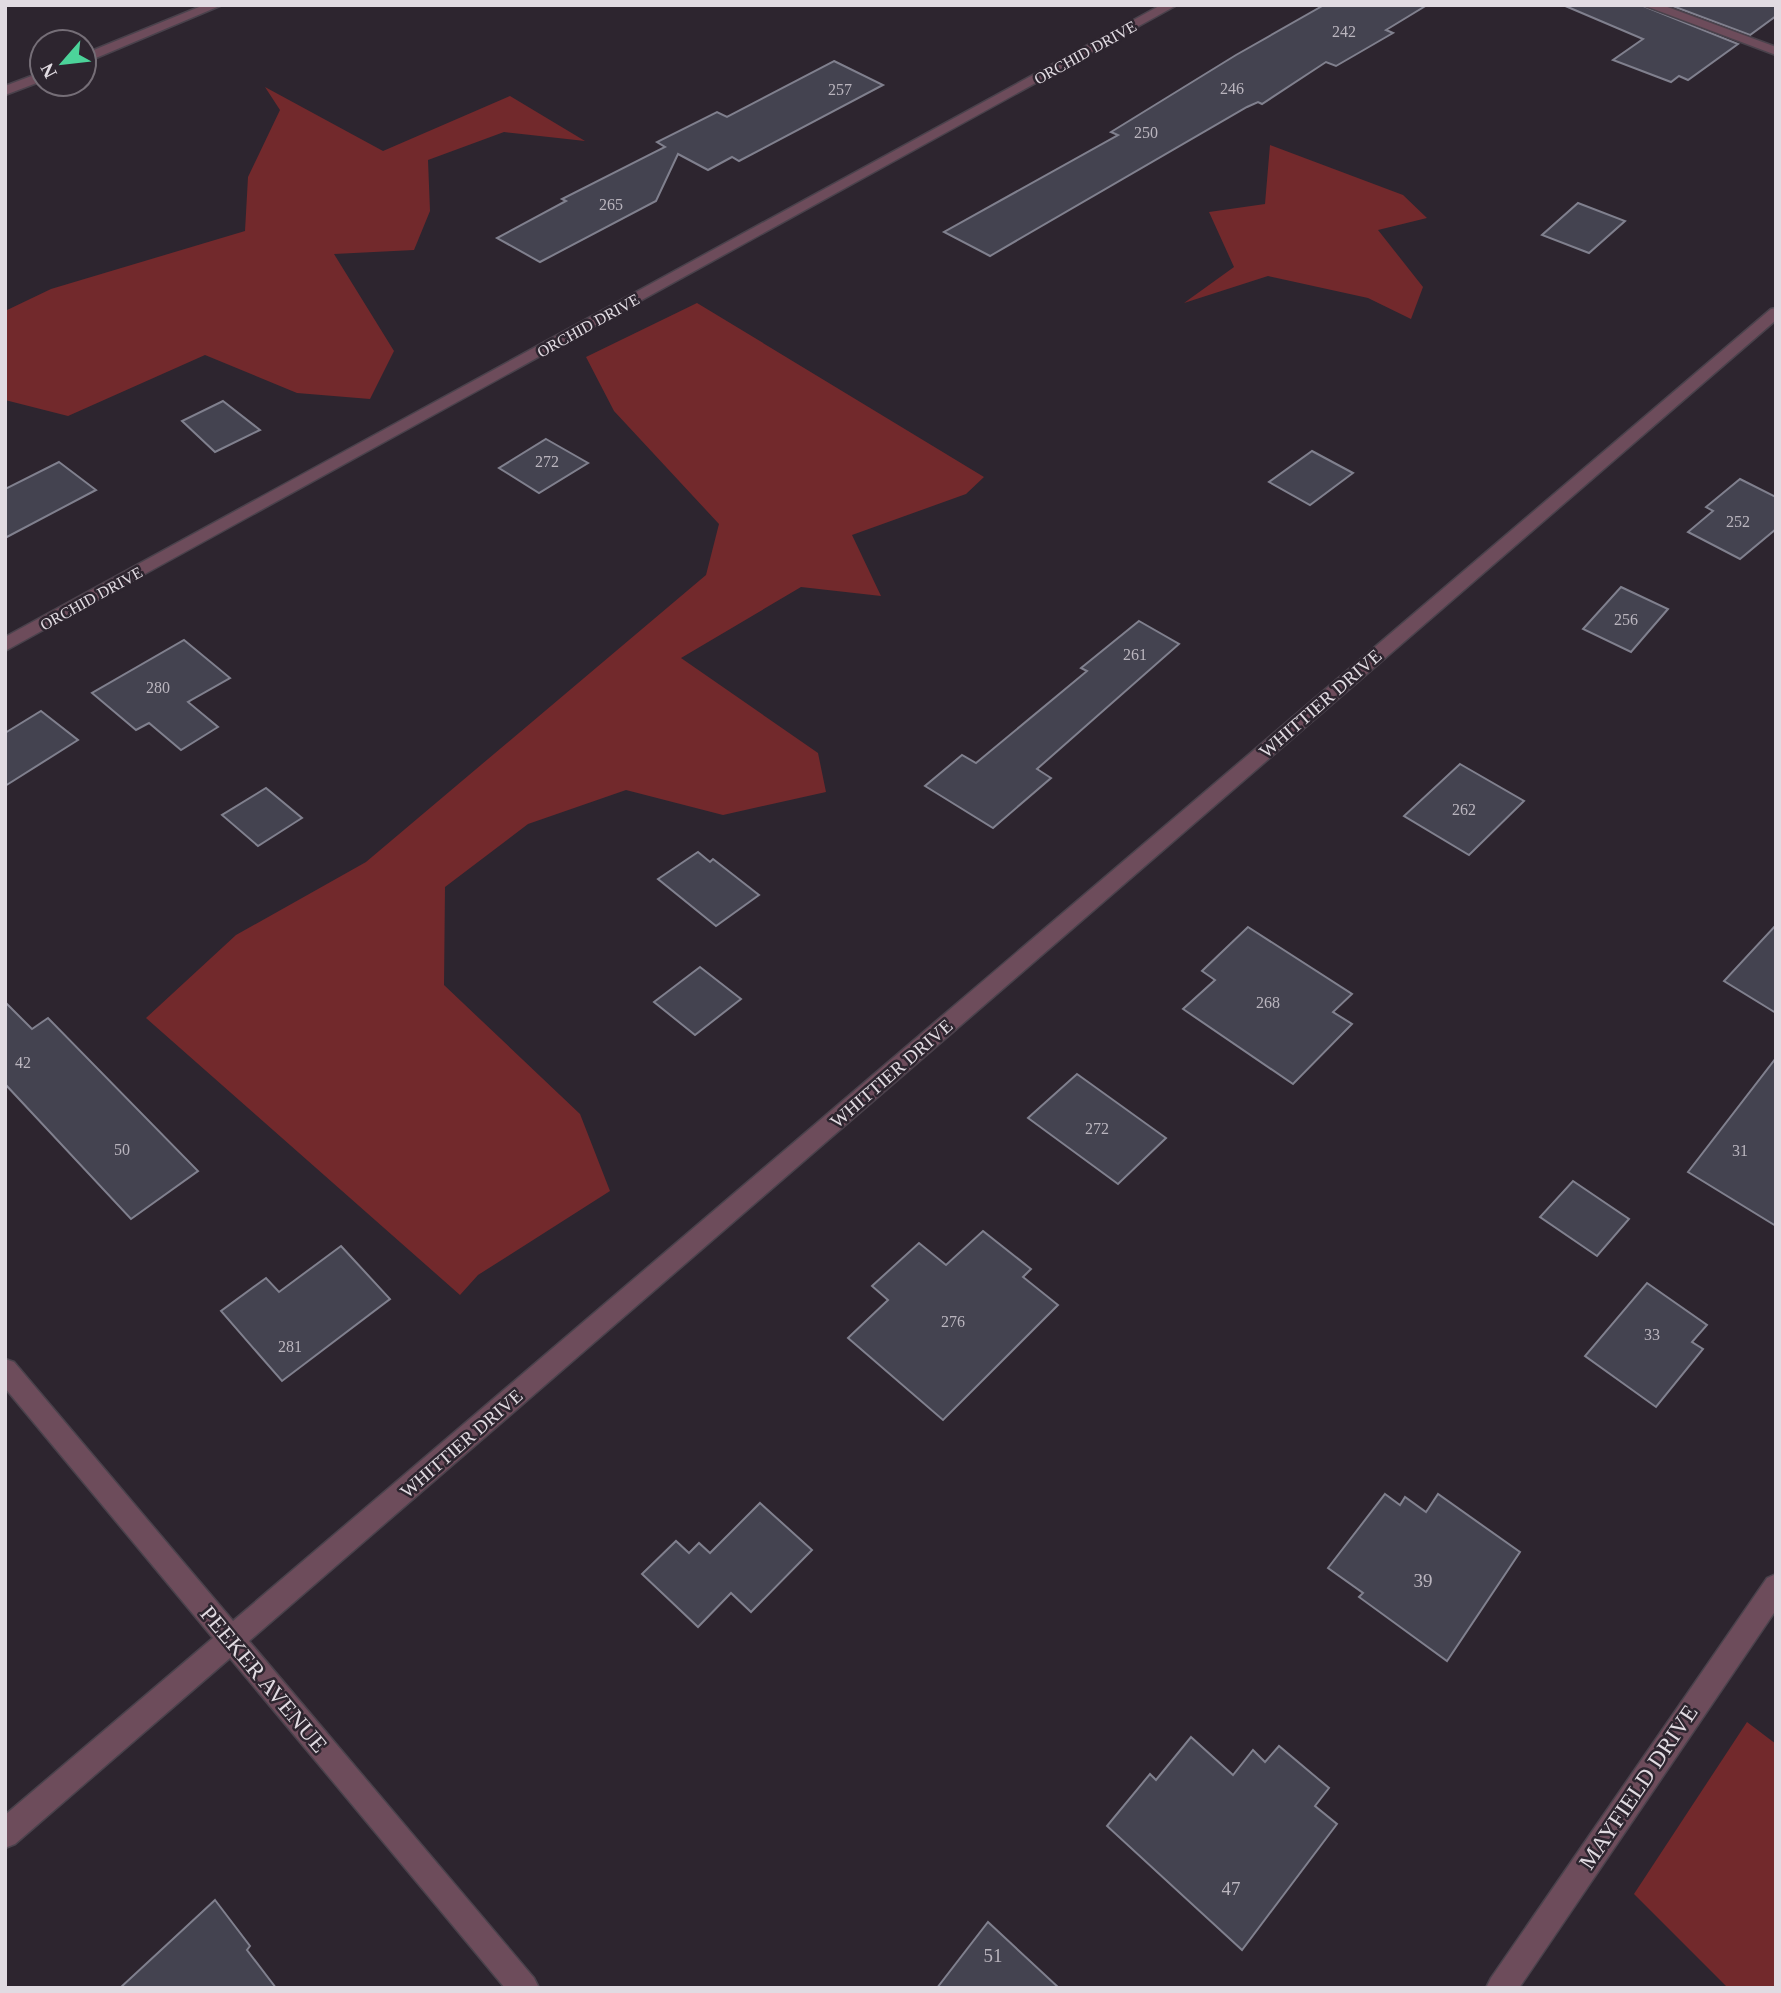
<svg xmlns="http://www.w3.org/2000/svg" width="1781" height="1993" viewBox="0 0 1781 1993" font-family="Georgia,serif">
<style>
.green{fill:#72292c}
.building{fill:#444350;stroke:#80808e;stroke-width:2}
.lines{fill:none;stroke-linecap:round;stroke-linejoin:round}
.minor-casing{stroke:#4a424c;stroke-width:3}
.minor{fill:#6d4c5b;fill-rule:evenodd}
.labels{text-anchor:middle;stroke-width:5;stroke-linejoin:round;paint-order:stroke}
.number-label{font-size:16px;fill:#bab5be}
.far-street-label{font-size:16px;fill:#e1dbe2;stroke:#2d252f}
.street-label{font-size:19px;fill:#e1dbe2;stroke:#2d252f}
.near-number-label{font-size:19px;fill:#bab5be}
.near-street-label{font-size:23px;fill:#e1dbe2;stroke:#2d252f}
</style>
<rect width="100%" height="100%" fill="#2d252f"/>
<g class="green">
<path d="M265,87L383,151L510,96L585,141L504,132L428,160L430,211L414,250L334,254L394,351L370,399L297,393L205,355L68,416L5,400V311L51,289L245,231L248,177L280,110Z"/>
<path d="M1270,145L1403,195L1427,218L1378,230L1423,287L1411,319L1368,298L1268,276L1184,303L1234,267L1209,212L1265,204Z"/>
<path d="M697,303L984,477L966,494L852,535L881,596L801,587L681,658L818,753L826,792L723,815L626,790L528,824L445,887L444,985L580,1114L610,1191L478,1275L460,1295L146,1018L236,935L366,862L706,575L719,524L614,411L586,357Z"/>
<path d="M1747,1722L1776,1744V1988H1728L1634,1894Z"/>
</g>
<g class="building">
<path d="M1324,5H1427L1386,30L1393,33L1336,66L1326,62L1262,104L1258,102L1247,107L990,256L944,232L1118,135L1111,132L1236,55Z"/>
<path d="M1563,5H1641L1738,44L1688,80L1679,76L1671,82L1613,60L1643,39Z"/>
<path d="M1670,5H1776V16L1750,35Z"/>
<path d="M834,61L883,85L739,161L732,157L708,170L678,154L656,201L540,262L497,238L566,201L562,199L665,147L657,142L717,112L727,117Z"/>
<path d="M1578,203L1625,221L1589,253L1542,235Z"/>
<path d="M223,401L260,430L215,452L182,421Z"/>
<path d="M546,439L588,463L539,493L499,468Z"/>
<path d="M1312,451L1353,473L1310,505L1269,482Z"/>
<path d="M59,462L96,490L5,538V489Z"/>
<path d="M1740,479L1776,497V529L1740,559L1688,532L1713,511L1706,507Z"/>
<path d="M1621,587L1668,609L1631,652L1583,629Z"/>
<path d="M1139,621L1179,644L1037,769L1051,778L993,828L925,786L962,755L976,763L1087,671L1081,668Z"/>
<path d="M184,640L230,678L188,702L218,727L181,750L149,723L136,730L92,693Z"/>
<path d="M41,711L78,740L5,786V733Z"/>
<path d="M1460,764L1524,801L1469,855L1404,816Z"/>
<path d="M266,788L302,818L258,846L222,815Z"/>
<path d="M698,852L710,862L713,859L759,895L716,926L658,879Z"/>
<path d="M1776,925V1013L1724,981Z"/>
<path d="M1248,927L1352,994L1333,1012L1352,1024L1293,1084L1183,1009L1215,980L1202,971Z"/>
<path d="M700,967L741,999L695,1035L654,1002Z"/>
<path d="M5,1002L32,1029L48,1018L198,1171L131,1219L5,1084Z"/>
<path d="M1776,1058V1226L1688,1172Z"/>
<path d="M1077,1074L1166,1138L1118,1184L1028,1118Z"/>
<path d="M1573,1181L1629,1219L1597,1256L1540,1217Z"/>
<path d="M983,1231L1031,1269L1023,1277L1058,1305L943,1420L848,1338L888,1300L872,1286L919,1243L946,1265Z"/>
<path d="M341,1246L390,1299L282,1381L221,1311L266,1278L279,1292Z"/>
<path d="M1647,1283L1707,1325L1692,1342L1703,1349L1656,1407L1585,1356Z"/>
<path d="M1385,1494L1400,1505L1405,1497L1426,1512L1438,1494L1520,1552L1447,1661L1359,1597L1363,1593L1328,1568Z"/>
<path d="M760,1503L812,1550L751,1612L731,1593L698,1627L642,1574L676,1541L689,1553L699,1543L710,1553Z"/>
<path d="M1191,1737L1233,1775L1253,1750L1265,1762L1279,1746L1329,1788L1315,1806L1337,1824L1242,1950L1107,1826L1150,1774L1156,1780Z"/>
<path d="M215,1900L250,1946L247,1950L276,1988H120Z"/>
<path d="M988,1922L1059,1988H937Z"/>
</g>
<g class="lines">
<defs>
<g id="minor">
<path d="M204,5H222L84,63V54Z"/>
<path d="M1161,5H1177L5,651V637Z"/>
<path d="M1643,5H1662L1776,47V55Z"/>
<path d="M42,72V81L5,95V86Z"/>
<path d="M1776,308V320L249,1641L534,1978L539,1988H505L230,1658L15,1844L5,1848V1815L213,1638L5,1388V1359L14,1362L233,1621L1771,309Z"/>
<path d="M1776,1574V1610L1519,1988H1486L1491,1978L1767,1578Z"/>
</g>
</defs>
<use href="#minor" class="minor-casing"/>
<use href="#minor" class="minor"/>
</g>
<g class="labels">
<g class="number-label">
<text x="1344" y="37">242</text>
<text x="1232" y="94">246</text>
<text x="840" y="95">257</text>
<text x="1146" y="138">250</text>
<text x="611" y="210">265</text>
<text x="547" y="467">272</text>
<text x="1738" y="527">252</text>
<text x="1626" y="625">256</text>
<text x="1135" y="660">261</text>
<text x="158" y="693">280</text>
<text x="1464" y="815">262</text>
<text x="1268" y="1008">268</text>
<text x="23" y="1068">42</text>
<text x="1097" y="1134">272</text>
<text x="122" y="1155">50</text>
<text x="1740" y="1156">31</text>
<text x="953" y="1327">276</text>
<text x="1652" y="1340">33</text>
<text x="290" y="1352">281</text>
</g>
<g class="far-street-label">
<text transform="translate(1085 52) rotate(-29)" y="6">ORCHID DRIVE</text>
<text transform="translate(588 325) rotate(-29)" y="6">ORCHID DRIVE</text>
<text transform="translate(91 598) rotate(-29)" y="6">ORCHID DRIVE</text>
</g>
<g class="street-label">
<text transform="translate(1320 703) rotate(-41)" y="7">WHITTIER DRIVE</text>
<text transform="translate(891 1073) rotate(-41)" y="7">WHITTIER DRIVE</text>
<text transform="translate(461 1443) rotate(-41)" y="7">WHITTIER DRIVE</text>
</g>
<g class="near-number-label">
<text x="1423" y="1587">39</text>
<text x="1231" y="1895">47</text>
<text x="993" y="1962">51</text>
</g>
<g class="near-street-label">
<text transform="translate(264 1679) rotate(50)" y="8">PEEKER AVENUE</text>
<text transform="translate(1638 1787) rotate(-56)" y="8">MAYFIELD DRIVE</text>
</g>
</g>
<rect width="1781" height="1993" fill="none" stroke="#e1dbe2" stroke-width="14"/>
<g transform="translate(63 63) rotate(242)"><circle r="33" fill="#2d252f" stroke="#756e77" stroke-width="2"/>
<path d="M0-5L12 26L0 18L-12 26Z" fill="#4cd39a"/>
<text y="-10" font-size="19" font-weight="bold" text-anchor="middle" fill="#e1dbe2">N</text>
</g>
</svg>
